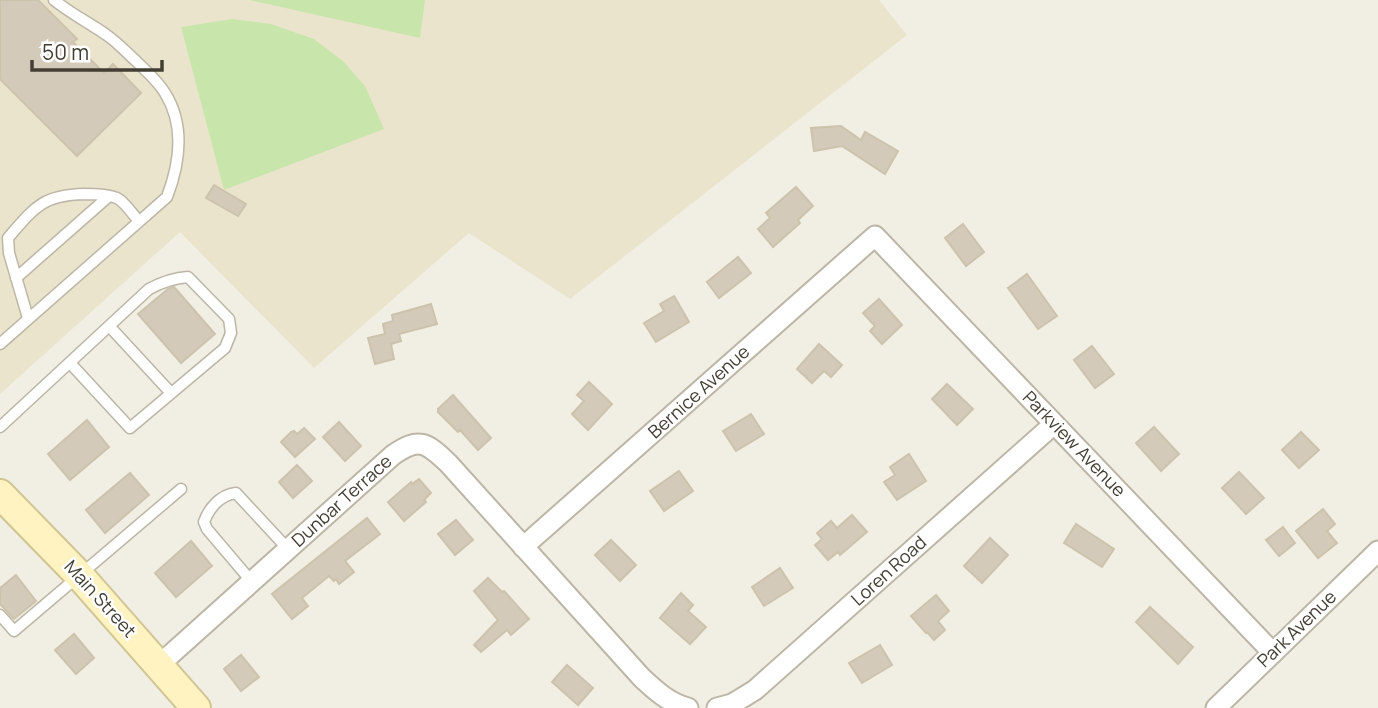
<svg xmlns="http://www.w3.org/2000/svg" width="1378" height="708" viewBox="0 0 1378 708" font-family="Manrope,sans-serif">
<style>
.education{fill:#ebe4cd}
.green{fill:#c8e6ac}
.building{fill:#d3cab9;stroke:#cdc3ac;stroke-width:2}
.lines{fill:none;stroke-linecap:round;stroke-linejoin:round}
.service-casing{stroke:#bdb6a6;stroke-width:13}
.minor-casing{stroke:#bdb6a6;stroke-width:23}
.secondary-casing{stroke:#d1c593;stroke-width:32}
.service{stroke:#fff;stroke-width:10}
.minor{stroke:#fff;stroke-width:19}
.secondary{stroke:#fef3c1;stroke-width:28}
.labels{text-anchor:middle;stroke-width:5;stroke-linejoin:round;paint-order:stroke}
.street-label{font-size:18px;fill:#433e34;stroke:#fff}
</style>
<rect width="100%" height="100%" fill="#f1eee3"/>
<path class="education" d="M0,0H879L907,35L570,299L469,233L314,368L180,232L0,394Z"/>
<g class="green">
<path d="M250,0H425L420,38Z"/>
<path d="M232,19L271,24L314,39L343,61L365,86L384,129L224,190L181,27Z"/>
</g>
<g class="building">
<path d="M0,0H38L77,39L73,42L104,73L113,64L141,93L77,156L0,79Z"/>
<path d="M841,126L861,140L865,132L898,151L885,174L842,146L814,151L811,128Z"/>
<path d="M214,185L246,204L238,216L206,198Z"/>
<path d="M796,187L813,206L798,220L800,223L773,247L758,229L770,218L766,213Z"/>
<path d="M963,224L984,252L966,266L945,238Z"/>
<path d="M738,257L751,273L719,298L707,282Z"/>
<path d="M1027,274L1057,316L1038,329L1008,288Z"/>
<path d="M174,287L215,334L181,363L138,314L168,289Z"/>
<path d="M674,296L689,322L656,342L644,323L664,311L660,304Z"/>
<path d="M879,299L902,325L882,344L870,331L875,326L863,313Z"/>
<path d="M431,304L437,324L399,334L401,341L391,344L394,359L375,364L368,338L385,334L383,324L393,321L392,315Z"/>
<path d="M819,344L842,365L831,377L824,371L812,383L797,369Z"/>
<path d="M1092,346L1114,374L1095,388L1074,360Z"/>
<path d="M589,382L612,404L588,430L572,414L584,401L577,395Z"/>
<path d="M947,384L973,409L957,425L932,399Z"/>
<path d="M453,395L491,438L478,450L460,430L458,432L438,412V409Z"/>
<path d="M751,414L764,434L736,451L723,431Z"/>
<path d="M87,420L109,447L70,480L48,454Z"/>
<path d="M339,422L361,446L345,461L323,437Z"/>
<path d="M1154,427L1179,454L1161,471L1136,443Z"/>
<path d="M304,428L315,439L295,457L281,442L291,432L294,431L297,434Z"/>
<path d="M1301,432L1319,450L1299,468L1282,450Z"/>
<path d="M909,454L926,481L897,500L884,482L895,475L890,467Z"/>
<path d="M297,465L312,481L293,498L279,482Z"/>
<path d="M679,471L693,491L664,511L650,491Z"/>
<path d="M1239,472L1264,498L1246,514L1222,488Z"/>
<path d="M130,473L149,495L105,533L86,510Z"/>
<path d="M419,479L431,493L424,500L426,502L404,521L388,502L411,482L412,484Z"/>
<path d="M1323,509L1335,524L1327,531L1337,543L1318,558L1296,531Z"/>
<path d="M852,515L867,532L840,555L838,552L828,560L815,545L822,539L817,533L831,521L837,528Z"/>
<path d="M367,518L380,534L345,561L354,572L339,584L336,579L334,581L329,576L302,598L308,606L292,619L272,594Z"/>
<path d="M456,520L473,540L455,555L438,534Z"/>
<path d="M1076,524L1114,549L1102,567L1064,543Z"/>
<path d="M1283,527L1295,543L1279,556L1266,540Z"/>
<path d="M990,538L1008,555L982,583L964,566Z"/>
<path d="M611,540L636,565L620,581L595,555Z"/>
<path d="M191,541L212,566L176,597L155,573Z"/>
<path d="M780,568L793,588L764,606L752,587Z"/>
<path d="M16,575L36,601L14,619L0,604V588Z"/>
<path d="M488,578L502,592L504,591L529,619L511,635L507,630L481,652L474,645L498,620L474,591Z"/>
<path d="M681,593L693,605L688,611L706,627L690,644L660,618Z"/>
<path d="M936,595L949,611L938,621L945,630L934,640L927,632L926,633L911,616Z"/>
<path d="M1150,607L1193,647L1178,664L1136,622Z"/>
<path d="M74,634L94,658L76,674L55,650Z"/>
<path d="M880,645L892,665L862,683L849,663Z"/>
<path d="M241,655L259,677L241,691L224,669Z"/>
<path d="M567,665L593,688L578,705L552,682Z"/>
</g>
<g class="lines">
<defs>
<g id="service">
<path d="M16,278L108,197"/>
<path d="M28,318L9,253L8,238C34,208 42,195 84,194C95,194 107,194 117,198C125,202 133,215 139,221"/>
<path d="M110,327L171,393"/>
<path d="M0,344L167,197C180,163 185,125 165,93C158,81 146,71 136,61C127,53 118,43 108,36C90,23 71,14 54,0"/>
<path d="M0,427L149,289C162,282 173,278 188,277L229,319L231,333L225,348L130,428L70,363"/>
<path d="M252,582L207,529L204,522C209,508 220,495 236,493L288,549"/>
<path d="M0,615L14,631L181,489"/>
</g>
<g id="minor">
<path d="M523,547L875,236L1273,653"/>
<path d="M159,665L393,455C419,437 426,442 448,463L642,678C656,691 669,703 688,708"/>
<path d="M717,708L732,704L755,690L1054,424"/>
<path d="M1216,708L1378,551"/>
</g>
<path id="secondary" d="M0,494L79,575L196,708"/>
</defs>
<use href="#service" class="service-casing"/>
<use href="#minor" class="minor-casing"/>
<use href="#secondary" class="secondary-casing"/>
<use href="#service" class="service"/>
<use href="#minor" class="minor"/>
<use href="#secondary" class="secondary"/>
</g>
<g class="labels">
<g class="street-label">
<text transform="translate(699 392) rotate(-42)" y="6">Bernice Avenue</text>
<text transform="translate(1074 444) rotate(46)" y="6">Parkview Avenue</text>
<text transform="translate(342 501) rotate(-42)" y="6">Dunbar Terrace</text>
<text transform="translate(889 571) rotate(-42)" y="6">Loren Road</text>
<text transform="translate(100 599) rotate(48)" y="6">Main Street</text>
<text transform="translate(1297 629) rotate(-44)" y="6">Park Avenue</text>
</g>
</g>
<path d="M32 60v10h130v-10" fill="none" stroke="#433e34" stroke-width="3.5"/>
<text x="42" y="60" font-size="21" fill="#433e34" stroke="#ffffff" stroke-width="5" paint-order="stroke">50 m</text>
</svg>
